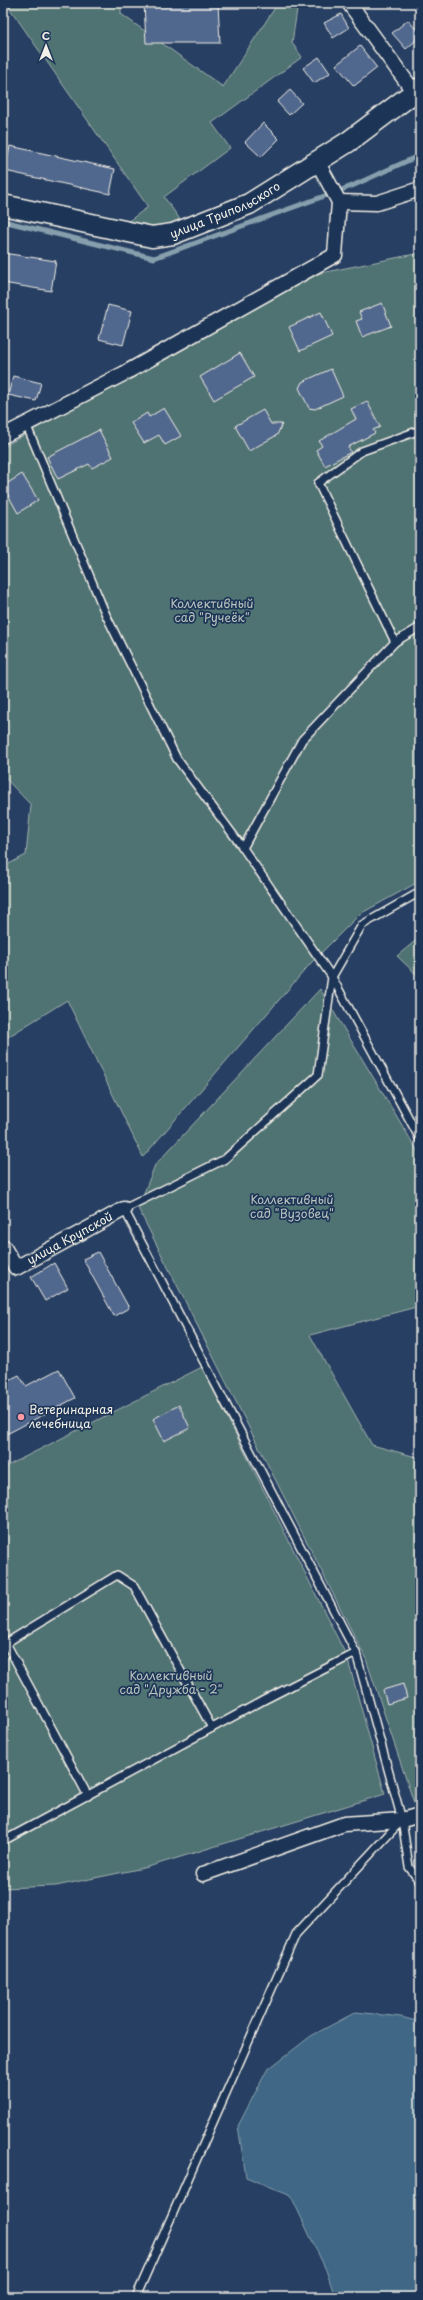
<svg xmlns="http://www.w3.org/2000/svg" width="423" height="2300" viewBox="0 0 423 2300" font-family="'Playpen Sans',sans-serif">
<style>
.green{fill:#507273;stroke:#a2b2ae}
.water{fill:#3f6886;stroke:#879fad}
.lines{fill:none;stroke-linecap:round;stroke-linejoin:round}
.stream{stroke:#879fad;stroke-width:5}
.building{fill:#51678e;stroke:#f4f1e8}
.lane-casing{stroke:#f4f1e8;stroke-width:10}
.street-casing{stroke:#f4f1e8;stroke-width:17}
.secondary-casing{stroke:#f4f1e8;stroke-width:23}
.lane{stroke:#1d3557;stroke-width:7}
.street{stroke:#1d3557;stroke-width:14}
.secondary{stroke:#1d3557;stroke-width:20}
.poi-dot{fill:#ff9aa2;stroke:#1d3557;stroke-width:1.5}
.labels{text-anchor:middle;stroke-width:3.5;stroke-linejoin:round;paint-order:stroke}
.street-label{font-size:12px;fill:#f4f1e8;stroke:#1d3557}
.park-label{font-size:12px;fill:#bbc5bf;stroke:#1d3557}
.poi-label{font-size:12px;fill:#f4f1e8;stroke:#1d3557;text-anchor:start}
</style>
<rect width="100%" height="100%" fill="#273f62"/>
<filter id="ink" filterUnits="userSpaceOnUse"><feTurbulence type="fractalNoise" baseFrequency=".025" numOctaves="2"/><feDisplacementMap in="SourceGraphic" scale="8" xChannelSelector="R" yChannelSelector="G"/><feConvolveMatrix kernelMatrix="1 2 1 2 8 2 1 2 1" color-interpolation-filters="sRGB"/></filter>
<g filter="url(#ink)">
<g class="green">
<path d="M6,3H121V14L223,87L278,3H298L292,43L302,57L212,123L230,148L164,197L184,225L171,229L123,225L148,207Z"/>
<path d="M420,253V881L360,914L311,963L143,1157L67,1000L3,1040V867L26,855L31,805L3,776V447L306,276Z"/>
<path d="M420,937V978L397,956Z"/>
<path d="M320,989L420,1155V1306L310,1335L372,1445L420,1458V1805L415,1806L366,1659L138,1208L155,1165Z"/>
<path d="M202,1367L347,1657L385,1794L148,1867L56,1886L3,1888V1468Z"/>
</g>
<path class="water" d="M356,2012L401,2017L420,2022L419,2297H335L326,2270L291,2196L246,2177L238,2126L267,2070L311,2036Z"/>
<g class="lines">
<path class="stream" d="M3,221L154,258L352,186L418,156"/>
</g>
<g class="building">
<path d="M144,3H218L220,43H146Z"/>
<path d="M341,14L349,28L333,38L324,23Z"/>
<path d="M408,20L420,34V37L406,49L392,33Z"/>
<path d="M360,46L377,68L354,86L336,65Z"/>
<path d="M319,57L330,73L314,83L303,68Z"/>
<path d="M290,90L302,103L289,115L277,102Z"/>
<path d="M263,123L279,139L261,157L245,142Z"/>
<path d="M10,146L115,169L110,194L5,171Z"/>
<path d="M3,253L56,261L51,291L3,283Z"/>
<path d="M382,303L391,326L362,337L356,321L362,319L359,312Z"/>
<path d="M108,305L132,311L123,345L99,339Z"/>
<path d="M321,312L332,336L300,351L289,327Z"/>
<path d="M240,353L254,377L214,400L200,377Z"/>
<path d="M331,369L343,396L315,409L309,408L299,388L302,382Z"/>
<path d="M13,376L41,383L36,401L8,395Z"/>
<path d="M367,401L380,427L373,430L375,433L348,447L351,452L325,466L316,450L322,446L319,441L356,419L351,409Z"/>
<path d="M164,408L181,436L165,445L159,435L144,443L131,423L147,413L149,417Z"/>
<path d="M263,410L271,424H282L277,435L249,451L235,426Z"/>
<path d="M99,430L113,457L92,468L89,464L58,479L47,457Z"/>
<path d="M22,474L38,500L18,513L3,486Z"/>
<path d="M98,1252L129,1308L114,1316L83,1259Z"/>
<path d="M54,1263L68,1288L45,1301L31,1277Z"/>
<path d="M59,1369L75,1398L3,1436V1398L8,1395L3,1383L19,1375L26,1386Z"/>
<path d="M179,1405L190,1428L164,1441L153,1419Z"/>
<path d="M403,1684L407,1698L387,1704L383,1690Z"/>
</g>
<g class="lines">
<defs>
<g id="lane">
<path d="M26,424L106,615L177,759L243,848L332,977L420,1139"/>
<path d="M395,642L318,483L362,451L420,430"/>
<path d="M243,848L302,740L395,642L420,627"/>
<path d="M420,892L362,925L332,977L318,1075L225,1159L124,1209L356,1653L402,1820L409,1867L420,1882"/>
<path d="M88,1796L6,1643L117,1575L134,1586L212,1728"/>
<path d="M3,1841L264,1700L356,1653"/>
<path d="M136,2297L296,1934L401,1821"/>
</g>
<g id="street">
<path d="M349,3L414,92"/>
<path d="M339,202L377,203L420,189"/>
<path d="M3,436L125,373L335,255L339,202L317,161"/>
<path id="s1" d="M3,1246L16,1268L124,1209"/>
<path d="M203,1874L344,1824L402,1820L420,1815"/>
</g>
<g id="secondary">
<path id="s2" d="M3,205L152,237L173,234L249,204L348,142L420,88"/>
</g>
</defs>
<use href="#lane" class="lane-casing"/>
<use href="#street" class="street-casing"/>
<use href="#secondary" class="secondary-casing"/>
<use href="#lane" class="lane"/>
<use href="#street" class="street"/>
<use href="#secondary" class="secondary"/>
</g>
</g>
<circle class="poi-dot" cx="21" cy="1417" r="4"/>
<g class="labels">
<g class="street-label">
<text dy="4" stroke="none"><textPath href="#s2" startOffset="231">улица Трипольского</textPath></text>
<text dy="4" stroke="none"><textPath href="#s1" startOffset="87">улица Крупской</textPath></text>
</g>
<g class="park-label">
<text x="212" y="608">Коллективный<tspan x="212" dy="14">сад "Ручеёк"</tspan></text>
<text x="292" y="1204">Коллективный<tspan x="292" dy="14">сад "Вузовец"</tspan></text>
<text x="171" y="1680">Коллективный<tspan x="171" dy="14">сад "Дружба - 2"</tspan></text>
</g>
<g class="poi-label">
<text x="29" y="1414">Ветеринарная<tspan x="29" dy="14">лечебница</tspan></text>
</g>
</g>
<rect width="423" height="2300" fill="none" stroke="#1d3557" stroke-width="16"/>
<rect x="8" y="8" width="407" height="2284" fill="none" stroke="#f4f1e8" stroke-width="1.5" filter="url(#ink)"/>
<g transform="translate(46 46)" stroke="#1d3557" stroke-width="3" paint-order="stroke">
<path d="M0-3L7 15L0 10L-7 15Z" fill="#f4f1e8"/>
<text y="-6" font-size="11" font-weight="bold" text-anchor="middle" fill="#f4f1e8">С</text>
</g>
</svg>
